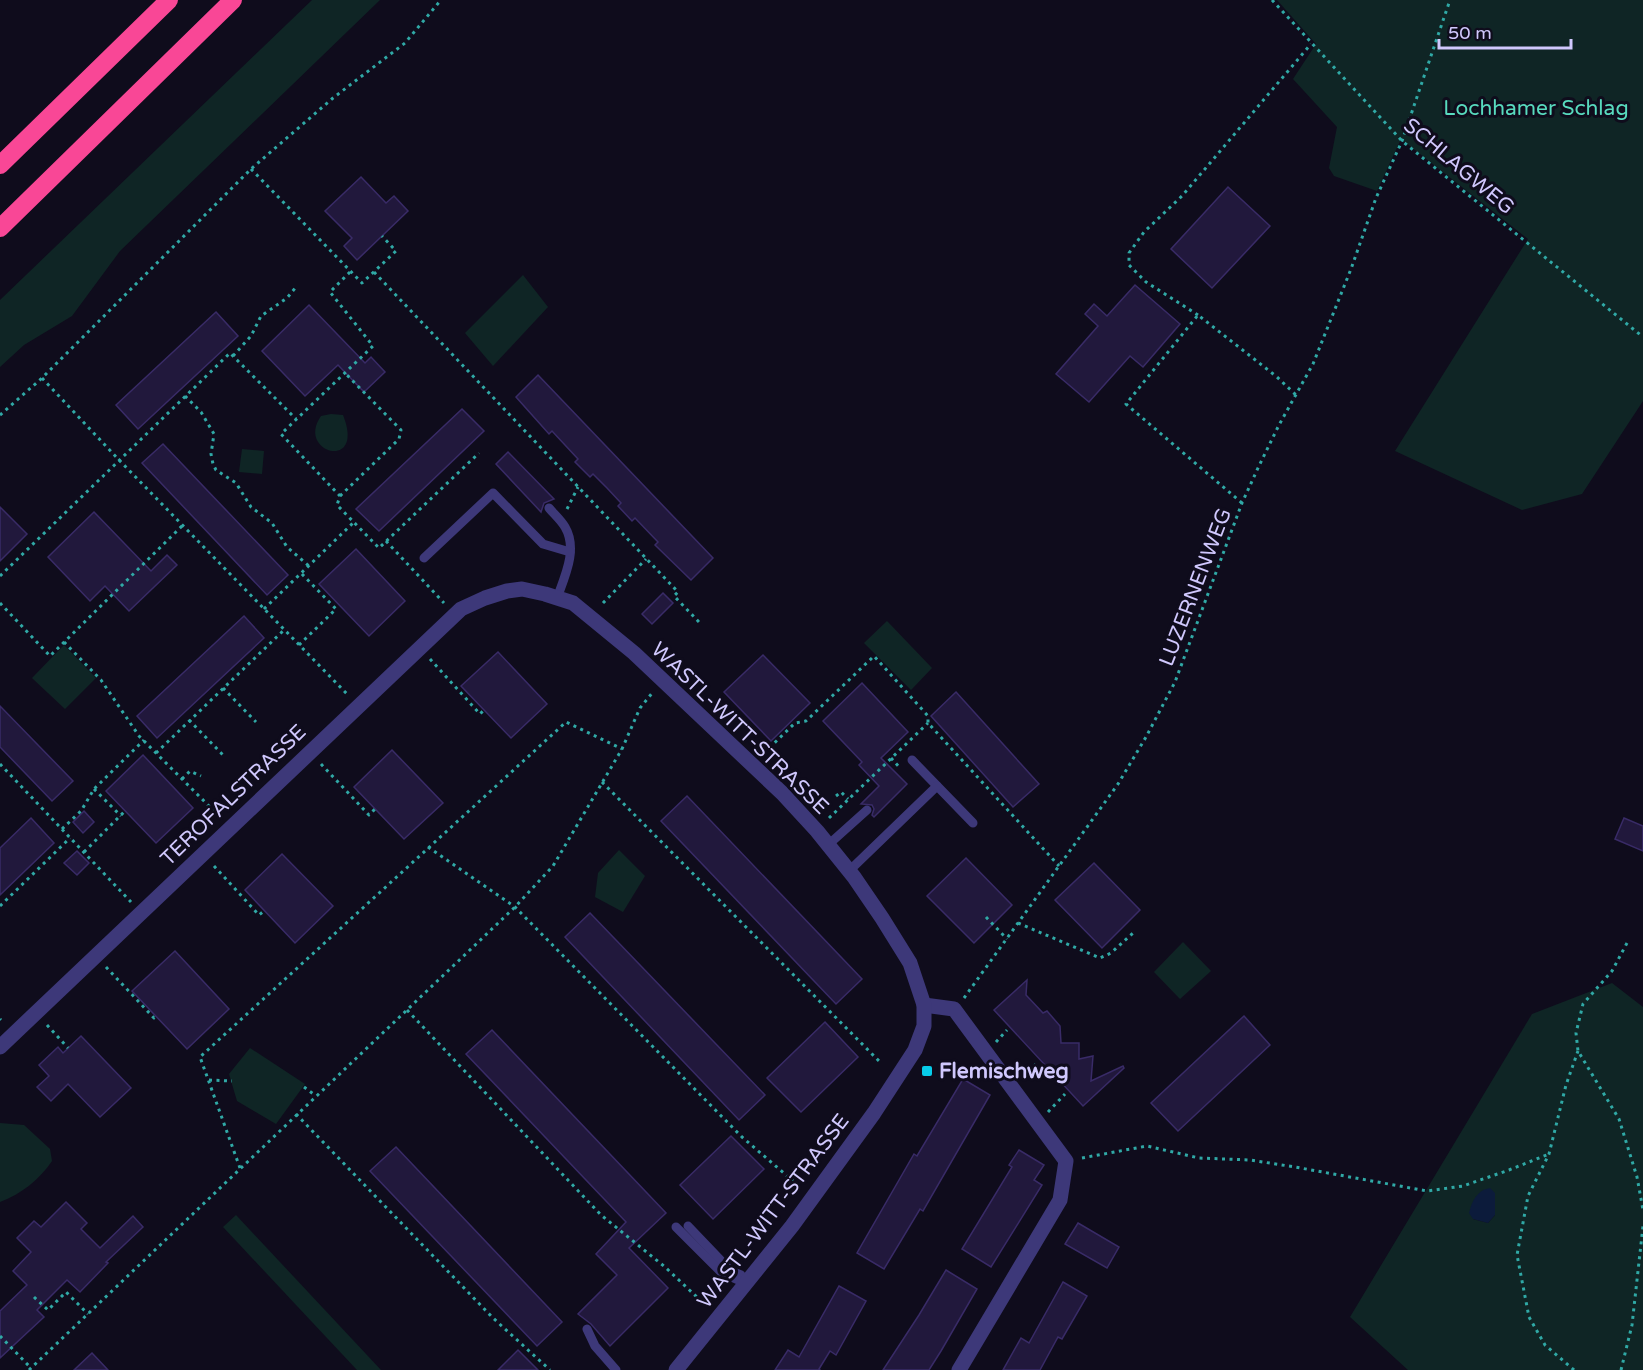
<svg xmlns="http://www.w3.org/2000/svg" width="1643" height="1370" viewBox="0 0 1643 1370" font-family="'Varela Round',sans-serif">
<style>
.green{fill:#0f2525;fill-rule:evenodd}
.water{fill:#0c1b3b}
.building{fill:#21183c;stroke:#392b67;stroke-width:1.5}
.lines{fill:none;stroke-linecap:round;stroke-linejoin:round}
.path{stroke:#30a9a6;stroke-width:3;stroke-dasharray:3 4.5;stroke-linecap:butt}
.service{stroke:#3d3879;stroke-width:9}
.minor{stroke:#3d3879;stroke-width:15}
.motorway{stroke:#f94796;stroke-width:18}
.poi-dot{fill:#07ccea;stroke:#0f0c1c;stroke-width:2}
.labels{text-anchor:middle;stroke-width:6;stroke-linejoin:round;paint-order:stroke}
.park-label{font-size:21px;fill:#58dabe;stroke:#0f0c1c}
.street-label{font-size:21px;fill:#d0c8fd;stroke:#0f0c1c}
.poi-label{font-size:21px;font-weight:bold;fill:#d0c8fd;stroke:#0f0c1c;text-anchor:start}
</style>
<rect width="100%" height="100%" fill="#0f0c1c"/>
<g class="green">
<path d="M312,0H380L120,251L72,316L24,345L0,367V300Z"/>
<path d="M1277,0H1643V401L1582,494L1522,510L1395,451L1528,239L1401,139L1377,191L1334,176L1329,168L1337,127L1293,79L1316,44Z"/>
<path d="M523,275L548,307L493,366L465,333Z"/>
<path d="M331,414L343,415C366,472 295,453 321,416Z"/>
<path d="M242,449L264,451L262,474L239,472Z"/>
<path d="M887,621L932,668L911,690L864,643Z"/>
<path d="M64,645L96,678L65,709L32,678Z"/>
<path d="M619,850L645,876L623,912L595,897L598,873Z"/>
<path d="M1183,942L1211,971L1180,999L1154,972Z"/>
<path d="M1612,983L1643,1007V1370H1408L1350,1317L1532,1014ZM1495,1193V1215L1488,1223L1473,1219Z"/>
<path d="M250,1048L305,1084L276,1124L237,1101L229,1074Z"/>
<path d="M0,1123L24,1125L50,1149L52,1161C39,1180 21,1194 0,1202Z"/>
<path d="M236,1215L381,1370H357L223,1227Z"/>
</g>
<path class="water" d="M1490,1188L1495,1193V1215L1488,1223L1473,1219L1469,1213C1472,1201 1477,1190 1490,1188Z"/>
<g class="building">
<path d="M361,177L386,203L394,196L408,211L357,260L344,246L352,238L325,211Z"/>
<path d="M1228,187L1270,226L1212,288L1171,249Z"/>
<path d="M1135,285L1180,324L1143,367L1130,356L1089,402L1056,374L1098,326L1085,314L1094,304L1107,316Z"/>
<path d="M309,305L365,363L371,357L385,372L364,392L338,365L305,396L262,351Z"/>
<path d="M216,312L238,336L138,429L116,405Z"/>
<path d="M538,375L713,558L691,580L655,545L658,542L635,518L632,521L618,506L621,503L607,488L593,474L590,477L575,462L578,459L552,431L549,434L516,397Z"/>
<path d="M462,409L484,431L379,531L356,509Z"/>
<path d="M163,444L288,575L267,595L142,463Z"/>
<path d="M508,452L554,499L544,503L541,512L496,464Z"/>
<path d="M0,507L27,534L0,561Z"/>
<path d="M94,512L151,571L167,555L177,565L129,611L105,586L90,601L48,557Z"/>
<path d="M356,549L405,601L369,636L319,584Z"/>
<path d="M663,593L673,603L652,624L642,614Z"/>
<path d="M244,616L264,638L157,738L137,716Z"/>
<path d="M498,652L547,704L511,738L461,686Z"/>
<path d="M763,655L810,703L771,741L724,692Z"/>
<path d="M862,683L908,732L881,758L907,784L874,817L872,815L874,809L872,805L861,804L879,786L859,765L862,762L823,721Z"/>
<path d="M956,692L1039,784L1013,807L931,716Z"/>
<path d="M0,706L73,781L52,801L0,747Z"/>
<path d="M392,750L443,803L404,839L354,787Z"/>
<path d="M143,755L193,808L156,843L106,791Z"/>
<path d="M687,796L862,979L836,1004L661,821Z"/>
<path d="M84,811L94,822L83,833L73,822Z"/>
<path d="M31,818L54,843L0,895V848Z"/>
<path d="M1624,818L1643,826V851L1615,839Z"/>
<path d="M77,851L89,863L77,875L64,863Z"/>
<path d="M282,854L333,906L295,943L245,890Z"/>
<path d="M966,858L1012,905L974,943L927,896Z"/>
<path d="M1094,863L1140,910L1102,948L1055,900Z"/>
<path d="M590,913L765,1095L739,1120L565,937Z"/>
<path d="M175,951L229,1009L187,1049L132,991Z"/>
<path d="M1027,980L1026,995L1043,1013L1047,1011L1060,1026L1061,1043H1079V1059L1093,1056L1091,1081L1123,1066L1124,1068L1083,1106L994,1010Z"/>
<path d="M1244,1016L1270,1045L1178,1131L1151,1103Z"/>
<path d="M825,1022L858,1057L801,1112L767,1078Z"/>
<path d="M492,1030L666,1213L629,1248L668,1288L610,1346L591,1324L578,1314L617,1275L596,1254L626,1222L466,1054Z"/>
<path d="M81,1036L131,1088L100,1117L68,1084L51,1101L37,1087L49,1076L39,1065L58,1047L63,1053Z"/>
<path d="M963,1079L990,1095L923,1211L920,1209L884,1269L857,1253L914,1154L917,1156Z"/>
<path d="M731,1136L764,1169L713,1219L680,1185Z"/>
<path d="M396,1147L562,1322L537,1346L370,1171Z"/>
<path d="M1019,1150L1044,1165L1034,1180L1042,1185L991,1267L962,1249L1012,1167L1009,1165Z"/>
<path d="M66,1202L87,1223L81,1229L100,1248L133,1216L143,1227L106,1262L108,1263L80,1292L67,1280L37,1310L44,1317L0,1358V1311L27,1285L13,1271L31,1252L17,1238L34,1221L41,1227Z"/>
<path d="M1078,1223L1119,1247L1107,1268L1065,1244Z"/>
<path d="M946,1270L977,1289L941,1351L929,1370H883L919,1315Z"/>
<path d="M1063,1282L1087,1296L1062,1339L1058,1337L1040,1370H1003L1021,1338L1029,1343Z"/>
<path d="M839,1286L866,1301L836,1355L830,1351L819,1369L820,1370H775L788,1350L799,1357Z"/>
<path d="M518,1350L538,1370H498Z"/>
<path d="M92,1353L108,1370H74Z"/>
</g>
<g class="lines">
<g class="path">
<path d="M1272,0L1402,141L1643,337"/>
<path d="M251,169L362,283L396,251L382,236"/>
<path d="M350,272L330,292L373,346L281,434L340,496L337,505L379,548L479,453"/>
<path d="M374,272L678,592L674,596L699,622"/>
<path d="M1198,315L1146,282L1129,265V253L1144,232L1182,196L1311,44"/>
<path d="M233,356L251,336L261,316L287,298L296,287"/>
<path d="M42,378L119,460L349,696"/>
<path d="M185,396L201,412L214,434L211,454L213,464L216,470L236,483L251,507L272,523L287,547L309,566"/>
<path d="M0,415L42,378L251,169L333,98L405,43L441,0"/>
<path d="M340,496L399,439L401,430L345,373"/>
<path d="M1242,503L1126,404L1198,315L1277,377L1296,395"/>
<path d="M567,509L578,487"/>
<path d="M386,541L444,603"/>
<path d="M0,576L230,353L296,419"/>
<path d="M0,603L50,656L183,525"/>
<path d="M603,603L646,559"/>
<path d="M264,609L354,522"/>
<path d="M64,642L101,680L139,736L217,814"/>
<path d="M299,645L336,609L301,573"/>
<path d="M430,659L480,714L484,710"/>
<path d="M223,688L256,722"/>
<path d="M189,720L223,755"/>
<path d="M156,753L284,630"/>
<path d="M764,753L795,723L806,721L874,656L928,716V723L1059,866"/>
<path d="M891,758L900,768"/>
<path d="M0,764L131,902"/>
<path d="M321,764L369,815L375,809"/>
<path d="M182,779L190,771L201,776"/>
<path d="M602,782L879,1061"/>
<path d="M94,789L121,816"/>
<path d="M836,796L841,792L848,799"/>
<path d="M829,818L928,723"/>
<path d="M62,829L81,811L94,789L144,740"/>
<path d="M428,847L515,907L742,1137L793,1181"/>
<path d="M84,852L125,811"/>
<path d="M214,866L259,915L264,911"/>
<path d="M0,906L70,838"/>
<path d="M986,917L1007,939"/>
<path d="M1018,923L1100,958L1111,953L1133,933"/>
<path d="M1627,943L1612,971L1583,1004L1576,1033L1578,1051L1619,1119L1637,1177L1643,1210"/>
<path d="M106,967L154,1018L156,1016"/>
<path d="M964,998L1118,784L1146,737L1175,682L1242,503L1258,468L1279,425L1313,364L1351,269L1376,198L1402,141L1450,0"/>
<path d="M407,1010L601,1215L665,1267L700,1300"/>
<path d="M0,1019L1,1020"/>
<path d="M47,1025L68,1048"/>
<path d="M996,1042L1007,1030"/>
<path d="M1023,1077L1037,1063"/>
<path d="M209,1080L232,1081"/>
<path d="M304,1087L316,1096"/>
<path d="M1048,1112L1065,1094"/>
<path d="M296,1114L493,1318L550,1370"/>
<path d="M1082,1158L1147,1146L1199,1158L1250,1160L1295,1167L1427,1191L1463,1186L1509,1170L1549,1154"/>
<path d="M240,1168L200,1057L566,722L622,749"/>
<path d="M34,1297L48,1310L66,1292L88,1314"/>
<path d="M0,1336L31,1368"/>
<path d="M29,1370L515,907L553,866L622,749L640,708L653,692"/>
<path d="M1574,1370L1545,1345L1529,1317L1517,1255L1528,1196L1549,1154L1566,1085L1578,1051"/>
<path d="M1621,1370L1632,1325L1643,1226"/>
</g>
<g class="service">
<path d="M549,508C554,514 561,520 565,527C578,549 565,576 557,598"/>
<path d="M424,558L493,493L543,544L570,552"/>
<path d="M912,760L973,823"/>
<path d="M828,845L867,810"/>
<path d="M849,871L937,786"/>
<path d="M688,1226L731,1271L741,1275"/>
<path d="M676,1227L722,1273L747,1284"/>
<path d="M587,1329L595,1346L616,1370"/>
</g>
<g class="minor">
<path d="M924,1005L954,1009L1066,1161L1060,1200L959,1370"/>
<path d="M0,1047L461,609L485,598L507,591L522,589L545,594L573,603L634,653L782,793L817,831L854,877L882,918L910,963L924,1005V1026L915,1050L874,1113L792,1226L676,1370"/>
</g>
<g class="motorway">
<path d="M0,165L169,0"/>
<path d="M0,228L233,0"/>
</g>
</g>
<rect class="poi-dot" x="921" y="1065" width="12" height="12" rx="3"/>
<g class="labels">
<g class="park-label">
<text x="1536" y="115">Lochhamer Schlag</text>
</g>
<g class="street-label">
<text transform="translate(1459 166) rotate(40)" y="7">SCHLAGWEG</text>
<text transform="translate(1195 587) rotate(-69)" y="7">LUZERNENWEG</text>
<text transform="translate(740 728) rotate(44)" y="7">WASTL-WITT-STRASSE</text>
<text transform="translate(233 795) rotate(-44)" y="7">TEROFALSTRASSE</text>
<text transform="translate(773 1211) rotate(-53)" y="7">WASTL-WITT-STRASSE</text>
</g>
<g class="poi-label">
<text x="939" y="1078">Flemischweg</text>
</g>
</g>
<path d="M1439 39v9h132v-9" fill="none" stroke="#d0c8fd" stroke-width="3"/>
<text x="1448" y="39" font-size="18" fill="#d0c8fd" stroke="#0f0c1c" stroke-width="4.5" paint-order="stroke">50 m</text>
</svg>
